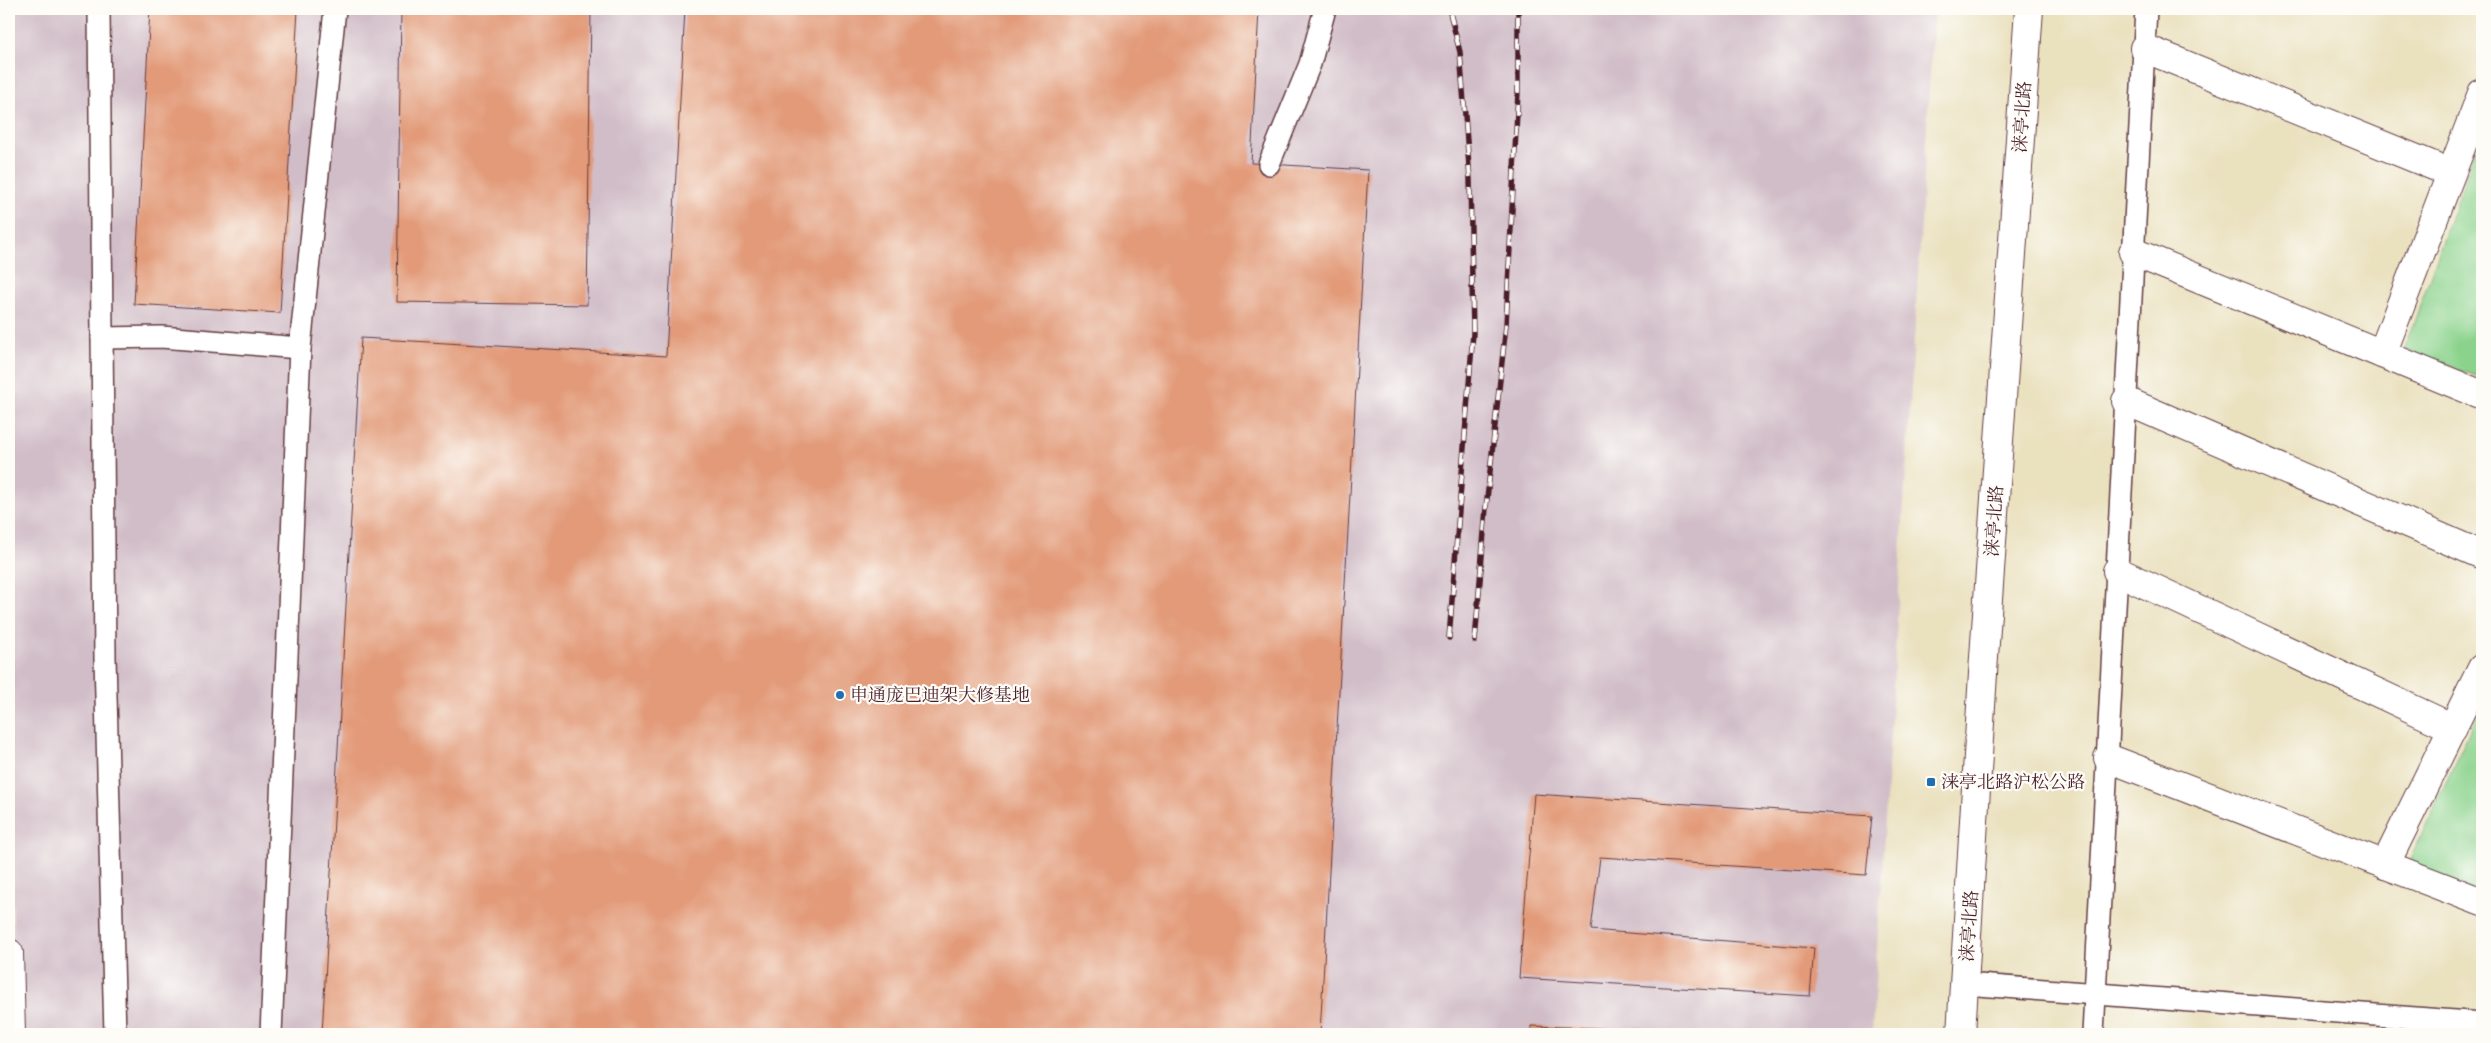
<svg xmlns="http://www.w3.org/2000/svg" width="2491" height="1043" viewBox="0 0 2491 1043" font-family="'Libre Bodoni','Noto Serif SC',serif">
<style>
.industrial{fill:#d1bdc8}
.green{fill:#8bd38d;stroke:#6a795c}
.building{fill:#e29a78}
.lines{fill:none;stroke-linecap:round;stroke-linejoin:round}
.service-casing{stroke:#623c41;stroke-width:24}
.pedestrian-casing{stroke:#623c41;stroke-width:30}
.tertiary-casing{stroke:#623c41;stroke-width:30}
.trunk-casing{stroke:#623c41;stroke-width:30}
.service{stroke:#fff;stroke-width:21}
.pedestrian{stroke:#fff;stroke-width:28}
.tertiary{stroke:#fff;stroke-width:28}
.trunk{stroke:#fff;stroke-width:28}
.rail-casing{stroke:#4a1f2b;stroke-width:5.5}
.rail{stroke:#fdfcf7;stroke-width:4;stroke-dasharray:11;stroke-linecap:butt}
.poi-dot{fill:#1f6fb2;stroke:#fdfcf7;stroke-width:2}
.labels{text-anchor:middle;stroke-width:4.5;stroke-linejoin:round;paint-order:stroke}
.street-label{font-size:18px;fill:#4a1f2b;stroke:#fdfcf7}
.poi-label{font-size:18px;fill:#4a1f2b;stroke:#fdfcf7;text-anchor:start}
</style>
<rect width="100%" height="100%" fill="#fdfcf7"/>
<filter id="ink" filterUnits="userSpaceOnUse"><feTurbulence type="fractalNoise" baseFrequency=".02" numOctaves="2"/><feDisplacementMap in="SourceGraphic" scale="10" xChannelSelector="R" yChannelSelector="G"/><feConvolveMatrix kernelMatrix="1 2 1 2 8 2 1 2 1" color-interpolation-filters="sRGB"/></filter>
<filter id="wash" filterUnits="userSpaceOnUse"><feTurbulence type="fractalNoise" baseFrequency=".0096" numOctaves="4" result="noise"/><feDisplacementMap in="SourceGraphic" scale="20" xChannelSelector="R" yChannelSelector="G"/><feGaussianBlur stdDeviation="1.12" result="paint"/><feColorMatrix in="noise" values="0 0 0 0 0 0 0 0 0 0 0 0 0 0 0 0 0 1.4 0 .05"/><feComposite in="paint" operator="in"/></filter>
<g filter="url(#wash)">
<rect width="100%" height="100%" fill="#eae1bf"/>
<path class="industrial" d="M9,9H1934L1872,1034H15L9,678Z"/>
<g class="green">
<path d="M2482,132V378L2404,350Z"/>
<path d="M2482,704V896L2409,862Z"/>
</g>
<g id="blocks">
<g class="building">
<path d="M150,9H298L280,313L134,304Z"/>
<path d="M401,9H591L587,305L397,302Z"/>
<path d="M685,9H1259L1251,163L1368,170L1320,1034H322L361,338L666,356Z"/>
<path d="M1534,794L1872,816L1866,875L1600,857L1591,930L1814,948L1810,996L1519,978Z"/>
<path d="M1531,1026L1661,1030V1034H1531Z"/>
</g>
</g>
</g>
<g filter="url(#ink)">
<use href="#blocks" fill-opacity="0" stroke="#623c41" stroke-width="1"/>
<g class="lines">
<defs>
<g id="service">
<path d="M99,9L105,658L115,1034"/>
<path d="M1269,164L1310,64L1325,9"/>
<path d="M102,338L161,337L300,348"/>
<path d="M1965,984L2482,1023"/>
<path d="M271,1034L300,348L335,9"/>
<path d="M2093,1034L2146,9"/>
</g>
<g id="pedestrian">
<path d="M2144,48L2451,173"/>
<path d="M2133,252L2482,395"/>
<path d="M2382,354L2482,93"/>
<path d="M2126,401L2482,555"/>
<path d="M2117,571L2453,728"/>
<path d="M2108,758L2482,902"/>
<path d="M2385,865L2482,668"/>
</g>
<path id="tertiary" d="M1961,1034L1984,657L2029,9"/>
<path id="trunk" d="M9,953L11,1034"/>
</defs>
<use href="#service" class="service-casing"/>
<use href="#pedestrian" class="pedestrian-casing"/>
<use href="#tertiary" class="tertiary-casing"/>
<use href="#trunk" class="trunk-casing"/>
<use href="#service" class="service"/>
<use href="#pedestrian" class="pedestrian"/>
<use href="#tertiary" class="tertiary"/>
<use href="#trunk" class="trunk"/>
<defs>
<g id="rail">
<path d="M1449,638L1473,333L1470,179L1460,52L1449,9"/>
<path d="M1475,641L1486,508L1506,325L1518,92V9"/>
</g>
</defs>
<use href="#rail" class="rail-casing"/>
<use href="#rail" class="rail"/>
</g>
</g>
<g class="poi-dot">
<circle cx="840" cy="695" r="5"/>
<rect x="1926" y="777" width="10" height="10" rx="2.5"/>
</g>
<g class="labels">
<g class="street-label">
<text transform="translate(2022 117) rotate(-86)" y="6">涞亭北路</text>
<text transform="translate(1994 521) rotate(-86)" y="6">涞亭北路</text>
<text transform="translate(1969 926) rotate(-86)" y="6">涞亭北路</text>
</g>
<g class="poi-label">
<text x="850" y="701">申通庞巴迪架大修基地</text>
<text x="1941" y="788">涞亭北路沪松公路</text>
</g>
</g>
<rect width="2491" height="1043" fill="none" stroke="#fdfcf7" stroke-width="30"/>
</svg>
